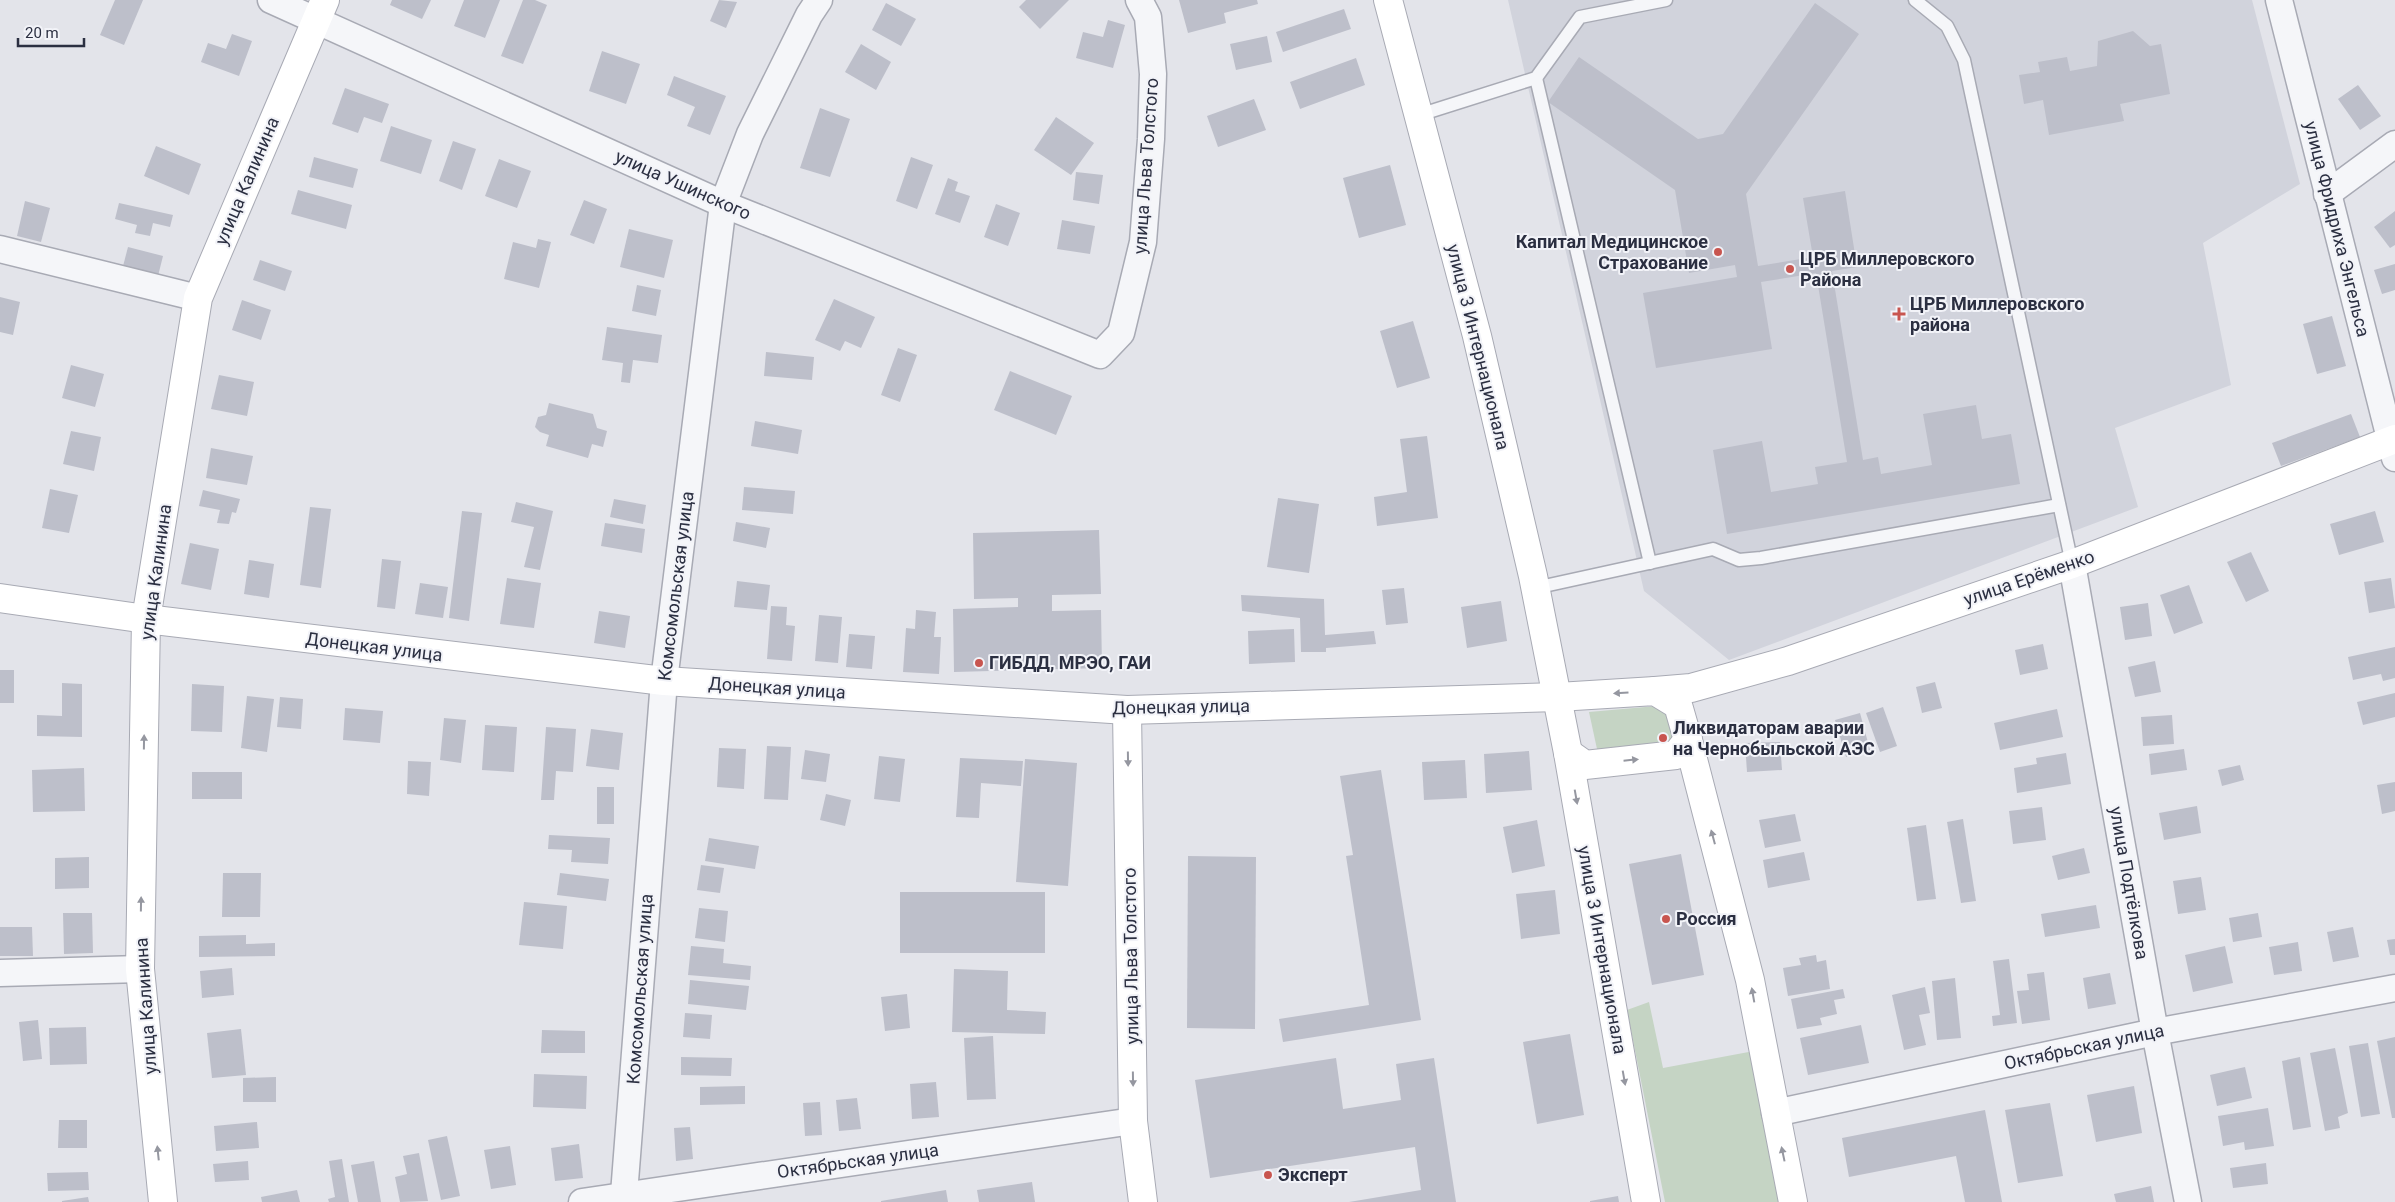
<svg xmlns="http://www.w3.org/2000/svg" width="2395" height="1202" viewBox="0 0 2395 1202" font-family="Roboto,sans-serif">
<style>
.built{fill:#d1d3dc}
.green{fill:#c5d4c4}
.building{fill:#bdbfca}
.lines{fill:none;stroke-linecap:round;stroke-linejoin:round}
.lane-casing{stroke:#a8aab4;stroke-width:15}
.street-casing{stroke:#a8aab4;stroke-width:29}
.secondary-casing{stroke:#a8aab4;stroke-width:30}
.lane{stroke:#f5f6f9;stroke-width:12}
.street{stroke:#f5f6f9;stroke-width:26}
.secondary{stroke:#fff;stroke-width:28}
.oneway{fill:#9597a0}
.poi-dot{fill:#c8554f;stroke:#f2f3f8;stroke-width:2}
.labels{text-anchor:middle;stroke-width:4;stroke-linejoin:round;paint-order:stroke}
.street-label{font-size:18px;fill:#2b2f41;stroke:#f2f3f8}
.poi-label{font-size:18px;font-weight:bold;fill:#2b2f41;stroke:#f2f3f8;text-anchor:start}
</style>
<rect width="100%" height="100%" fill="#e3e4ea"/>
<path class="built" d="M1508,0H2252L2300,184L2203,243L2231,385L2115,428L2138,507L1729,660L1644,591Z"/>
<g class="green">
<path d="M1668,705L1675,743L1597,749L1589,712Z"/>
<path d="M1649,1002L1663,1068L1754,1051L1780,1202H1665L1627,1010Z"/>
</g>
<g class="building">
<path d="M115,0H143L124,45L100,35Z"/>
<path d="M392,0H431L422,19L390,5Z"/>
<path d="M464,0H500L485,38L454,26Z"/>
<path d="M523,0H535L547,5L523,64L501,56Z"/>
<path d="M719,0L737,2L726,28L710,21Z"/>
<path d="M1026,0H1069L1040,29L1019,7Z"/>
<path d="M1179,0H1257L1258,4L1224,13L1226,23L1188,33Z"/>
<path d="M886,3L916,19L901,46L872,30Z"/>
<path d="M1815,3L1859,34L1746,194L1758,266L1813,257L1803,198L1845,191L1857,267L1832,271L1863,460L1878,457L1881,474L1932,465L1923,414L1976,405L1982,439L2011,434L2020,484L1727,534L1713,450L1762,441L1771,492L1818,484L1815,467L1847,462L1816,273L1761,282L1772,349L1656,368L1643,293L1737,277L1735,265L1689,273L1675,190L1548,102L1579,57L1698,139L1723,134Z"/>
<path d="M1344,9L1351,29L1283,52L1276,32Z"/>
<path d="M1108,20L1125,25L1113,68L1076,58L1083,32L1103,37Z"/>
<path d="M2133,31L2150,46L2161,44L2170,94L2120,104L2124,121L2049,135L2043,100L2024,104L2019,75L2040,72L2038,62L2067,57L2070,71L2097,66L2098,41Z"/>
<path d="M232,34L252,41L239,76L201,62L208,43L226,49Z"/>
<path d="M1267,36L1272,62L1236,70L1230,44Z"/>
<path d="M861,44L891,62L876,90L845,72Z"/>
<path d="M602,51L640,64L626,104L589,91Z"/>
<path d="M1356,58L1365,85L1300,109L1290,82Z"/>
<path d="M674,76L726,96L710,135L687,126L695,107L667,95Z"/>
<path d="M2358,85L2381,116L2360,130L2338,99Z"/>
<path d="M345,88L389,104L382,123L364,117L358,133L332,124Z"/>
<path d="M1254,99L1266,130L1218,147L1207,116Z"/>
<path d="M820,108L850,119L830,177L800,168Z"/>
<path d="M1056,117L1094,143L1071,175L1034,150Z"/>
<path d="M391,126L432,140L421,174L380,161Z"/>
<path d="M453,141L476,149L462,190L439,181Z"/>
<path d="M156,146L201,164L189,195L144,176Z"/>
<path d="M314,157L358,169L353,188L309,177Z"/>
<path d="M911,157L933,165L917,209L896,201Z"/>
<path d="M499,159L531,171L517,208L485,196Z"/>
<path d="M1390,165L1406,225L1359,238L1343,178Z"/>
<path d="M1076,172L1103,175L1099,204L1073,200Z"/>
<path d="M948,178L958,182L955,191L970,196L960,223L935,214Z"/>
<path d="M298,190L352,205L346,229L291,214Z"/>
<path d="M584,200L607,209L594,244L570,235Z"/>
<path d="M25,201L50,208L41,242L17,236Z"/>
<path d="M119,203L173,215L170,227L153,223L150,236L135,233L137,225L115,219Z"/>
<path d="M996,204L1020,213L1008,246L984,237Z"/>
<path d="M2395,211V245L2390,248L2374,227Z"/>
<path d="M1062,220L1095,226L1090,254L1057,249Z"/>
<path d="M629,229L673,240L664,278L620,267Z"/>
<path d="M538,239L551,242L539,288L504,279L513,242L536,248Z"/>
<path d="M128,247L163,256L157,280L122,270Z"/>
<path d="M260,260L292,271L285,291L253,280Z"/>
<path d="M2395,264V290L2382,294L2374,270Z"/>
<path d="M637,285L661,290L656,316L632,311Z"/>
<path d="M0,297L20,302L13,335L0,332Z"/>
<path d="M834,299L875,317L861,348L845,341L840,351L815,340Z"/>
<path d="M242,300L271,310L261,340L232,330Z"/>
<path d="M2332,316L2346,366L2317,374L2303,324Z"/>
<path d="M1413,321L1430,378L1397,388L1380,331Z"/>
<path d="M607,327L662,335L658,363L633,360L630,383L621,382L623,363L602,360Z"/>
<path d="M898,348L917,355L900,402L881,395Z"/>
<path d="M766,352L814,357L812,380L764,376Z"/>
<path d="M71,365L104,374L95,407L62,398Z"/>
<path d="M1010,371L1072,396L1056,435L994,410Z"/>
<path d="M219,375L254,382L247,416L211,409Z"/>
<path d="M549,403L593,414L597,428L607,431L603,447L592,444L588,458L546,446L549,435L540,432L535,427L538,417L546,415Z"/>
<path d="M2351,414L2360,437L2281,466L2272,443Z"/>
<path d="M755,421L802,430L798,454L751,446Z"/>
<path d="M71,431L101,437L94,471L63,464Z"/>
<path d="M1427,436L1438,518L1377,526L1374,497L1407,492L1400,439Z"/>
<path d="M211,448L253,456L247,485L206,478Z"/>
<path d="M744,487L795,491L793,514L742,510Z"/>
<path d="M50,489L78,495L69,533L42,528Z"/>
<path d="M203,490L240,499L236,513L232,512L229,524L217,523L220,510L199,506Z"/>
<path d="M1278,498L1319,504L1309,573L1267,567Z"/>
<path d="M614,499L646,505L643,524L610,517Z"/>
<path d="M516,502L553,511L540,570L524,567L534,527L511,522Z"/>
<path d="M310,507L331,509L321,588L300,585Z"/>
<path d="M462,511L482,513L469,621L449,618Z"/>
<path d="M2375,511L2384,542L2339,555L2330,524Z"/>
<path d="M736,522L770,528L766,548L733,541Z"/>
<path d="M605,523L645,529L642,553L601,546Z"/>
<path d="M1099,530L1101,594L1052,595V611L1101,610L1102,668L954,672L953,609L1018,607V598L974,599L973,533Z"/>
<path d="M190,543L219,549L211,590L181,584Z"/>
<path d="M2251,552L2269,591L2246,602L2227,562Z"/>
<path d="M382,559L401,561L395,609L377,607Z"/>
<path d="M249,560L274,564L269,598L244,594Z"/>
<path d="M507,578L541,583L534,628L500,624Z"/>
<path d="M2391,578L2395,608L2369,613L2364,582Z"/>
<path d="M737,581L770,585L767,610L734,607Z"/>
<path d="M420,583L448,587L443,618L415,614Z"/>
<path d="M2189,585L2203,623L2174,634L2160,595Z"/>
<path d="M1404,588L1408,623L1386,625L1382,590Z"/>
<path d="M1241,595L1324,599L1325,635L1374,631L1376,644L1326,648V652H1301L1300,618L1242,611Z"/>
<path d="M1501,601L1507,641L1467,648L1461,607Z"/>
<path d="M2148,603L2152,636L2125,640L2120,607Z"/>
<path d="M771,606L787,607L786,625L795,626L792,661L767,659Z"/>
<path d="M916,610L936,612L934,637H941L939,674L903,672L906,628L915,629Z"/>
<path d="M599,611L630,616L625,648L594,643Z"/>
<path d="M819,615L842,617L838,663L815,661Z"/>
<path d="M1294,629L1295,662L1249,664L1248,631Z"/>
<path d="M849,634L875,636L872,669L846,667Z"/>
<path d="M2043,644L2048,669L2020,675L2015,650Z"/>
<path d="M2395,647V678L2383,681L2381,674L2353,680L2348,657Z"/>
<path d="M2155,661L2161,692L2135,697L2128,667Z"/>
<rect x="0" y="670" width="14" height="33"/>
<path d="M1935,682L1942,708L1922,713L1916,687Z"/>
<path d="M62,683L82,684V737L37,736V715L62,716Z"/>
<path d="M192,684L224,686L222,732L191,731Z"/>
<path d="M2395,693V717L2363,725L2357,702Z"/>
<path d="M247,696L274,699L267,752L241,748Z"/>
<path d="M280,697L303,699L301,729L277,727Z"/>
<path d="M1883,707L1897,746L1880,752L1866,713Z"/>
<path d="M345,708L383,711L380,743L343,740Z"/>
<path d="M2057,709L2063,737L2000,750L1994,723Z"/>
<path d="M1860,713L1870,750L1846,757L1835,720Z"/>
<path d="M2172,715L2174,744L2143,746L2141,717Z"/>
<path d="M444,718L466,720L461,763L440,760Z"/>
<path d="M485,725L517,727L514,772L482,770Z"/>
<path d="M546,727L576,729L573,772L556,771L554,800H541Z"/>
<path d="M591,729L623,733L619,770L586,766Z"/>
<path d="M1780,742L1782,770L1747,772L1745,743Z"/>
<path d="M767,746L791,747L788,800L764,799Z"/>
<path d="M719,748L746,749L744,789L717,787Z"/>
<path d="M2184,749L2187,770L2151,775L2149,754Z"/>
<path d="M805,750L830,754L826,782L801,779Z"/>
<path d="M1529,751L1532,790L1486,793L1484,754Z"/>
<path d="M2066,753L2071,784L2017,793L2014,768L2037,764L2036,758Z"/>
<path d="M879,756L905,759L900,802L874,799Z"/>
<path d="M960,758L1023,761L1021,786L981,783L979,818L956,817Z"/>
<path d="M1025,759L1077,763L1068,886L1016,882Z"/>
<path d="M1465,760L1467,798L1424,800L1422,762Z"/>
<path d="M408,761L431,762L429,796L407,794Z"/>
<path d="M2240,765L2244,780L2222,786L2218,770Z"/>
<path d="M84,768L85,811L33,812L32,770Z"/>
<path d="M1381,770L1421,1020L1283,1042L1279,1019L1369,1005L1346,856L1353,855L1340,776Z"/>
<rect x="192" y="772" width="50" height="27"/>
<path d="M2395,782V811L2382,814L2377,785Z"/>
<rect x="597" y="787" width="17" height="37"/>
<path d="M826,794L851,800L845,826L820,820Z"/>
<path d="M2197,806L2201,833L2164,840L2159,813Z"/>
<path d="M2042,807L2046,840L2013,844L2009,811Z"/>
<path d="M1795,814L1801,841L1765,848L1759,820Z"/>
<path d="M1963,819L1976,901L1961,903L1947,822Z"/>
<path d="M1537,820L1545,866L1512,873L1503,827Z"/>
<path d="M1926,825L1936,899L1917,901L1907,828Z"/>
<path d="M549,835L610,838L608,864L571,862L572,850L548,849Z"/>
<path d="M709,838L759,846L755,869L705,861Z"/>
<path d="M2084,848L2090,873L2058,880L2052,856Z"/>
<path d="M1804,852L1810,880L1768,888L1763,860Z"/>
<path d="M1681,854L1704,975L1652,985L1629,864Z"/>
<path d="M1188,856L1256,857L1255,1029L1187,1028Z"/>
<path d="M89,857V888L55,889V858Z"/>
<path d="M701,865L724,868L720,893L697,890Z"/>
<path d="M223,873H261L260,917H222Z"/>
<path d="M560,873L609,879L606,901L557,895Z"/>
<path d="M2201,877L2206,910L2178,914L2173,881Z"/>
<path d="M1555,890L1560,934L1521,939L1516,894Z"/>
<rect x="900" y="892" width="145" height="61"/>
<path d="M524,902L567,906L563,949L519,945Z"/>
<path d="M2096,905L2100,928L2045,937L2041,914Z"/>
<path d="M699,908L728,911L725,942L695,938Z"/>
<path d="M63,913H92L93,953L64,954Z"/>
<path d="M2258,913L2262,937L2233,942L2229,918Z"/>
<path d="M0,927H32L33,956H0Z"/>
<path d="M2353,927L2359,957L2333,962L2327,932Z"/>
<path d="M246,935V944L275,943V956L199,957V936Z"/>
<path d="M2395,939V955H2390L2387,940Z"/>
<path d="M2298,942L2302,971L2274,975L2269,947Z"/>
<path d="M691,946L724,949L723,963L751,966L750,980L688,975Z"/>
<path d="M2225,946L2233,983L2193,992L2185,955Z"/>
<path d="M1816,955L1817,962L1826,960L1830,989L1788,996L1783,968L1801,965L1799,958Z"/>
<path d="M2009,959L2017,1023L1993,1026L1992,1016L2000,1015L1993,961Z"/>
<path d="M232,968L234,995L202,998L200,971Z"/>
<path d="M954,969L1008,971L1007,1010L1046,1012L1045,1034L952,1032Z"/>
<path d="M2044,972L2050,1020L2022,1024L2017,991L2029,990L2027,974Z"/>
<path d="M2110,973L2116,1004L2088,1009L2083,978Z"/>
<path d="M1955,978L1961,1038L1937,1040L1932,981Z"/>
<path d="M690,980L749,986L746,1010L688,1004Z"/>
<path d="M1925,987L1930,1013L1919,1015L1926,1045L1904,1050L1892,995Z"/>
<path d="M1843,989L1845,998L1834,1000L1837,1014L1820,1018L1822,1025L1797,1029L1791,999Z"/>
<path d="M907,994L910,1028L885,1031L881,997Z"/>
<path d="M685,1013L712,1015L710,1039L683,1037Z"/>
<path d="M38,1020L42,1059L23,1061L19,1022Z"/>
<path d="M1861,1025L1869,1063L1808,1075L1800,1038Z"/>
<path d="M86,1027L87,1064L50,1065L49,1028Z"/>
<path d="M241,1029L246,1075L212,1078L207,1033Z"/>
<path d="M542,1030L585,1031V1053H541Z"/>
<path d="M1570,1034L1584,1115L1537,1124L1523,1042Z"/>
<path d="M993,1036L996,1099L967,1100L964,1038Z"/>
<path d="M2395,1037V1118H2392L2377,1041Z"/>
<path d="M2368,1043L2380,1114L2361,1117L2349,1046Z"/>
<path d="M2335,1048L2348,1113L2338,1117L2340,1128L2325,1131L2310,1053Z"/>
<path d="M681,1057L732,1058L731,1076L681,1075Z"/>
<path d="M2300,1057L2311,1127L2293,1130L2282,1061Z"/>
<path d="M1336,1058L1343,1109L1401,1100L1396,1064L1434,1058L1456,1202H1349L1421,1190L1415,1147L1210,1178L1195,1080Z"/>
<path d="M2245,1067L2252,1098L2217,1106L2210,1075Z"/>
<path d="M534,1074L587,1076L586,1109L533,1107Z"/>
<path d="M276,1077V1102H243V1078Z"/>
<path d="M936,1082L939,1117L912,1119L910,1084Z"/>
<path d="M745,1086V1104L700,1105V1087Z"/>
<path d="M2134,1086L2142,1133L2096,1142L2087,1095Z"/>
<path d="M857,1098L861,1129L839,1131L836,1100Z"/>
<path d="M820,1102L822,1135L805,1136L803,1103Z"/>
<path d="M2050,1103L2063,1176L2018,1183L2005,1110Z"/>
<path d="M2268,1108L2274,1146L2245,1150L2244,1142L2223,1146L2218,1116Z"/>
<path d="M1985,1110L2002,1202H1965L1956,1156L1849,1177L1842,1138Z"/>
<path d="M59,1120H87V1148H58Z"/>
<path d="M257,1122L259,1148L216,1151L214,1126Z"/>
<path d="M690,1127L693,1159L676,1161L674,1128Z"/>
<path d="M447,1136L460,1196L441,1200L428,1140Z"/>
<path d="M579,1144L583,1178L555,1181L551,1148Z"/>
<path d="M510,1146L516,1185L491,1189L484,1150Z"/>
<path d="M419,1153L428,1201L400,1202L395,1177L407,1174L403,1156Z"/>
<path d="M342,1159L349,1202H329L328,1199L335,1197L329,1161Z"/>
<path d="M248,1161L249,1180L215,1182L213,1164Z"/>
<path d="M374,1161L381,1202H358L351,1165Z"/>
<path d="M2266,1163L2268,1184L2233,1188L2230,1168Z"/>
<path d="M88,1172L89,1190L48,1191L47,1173Z"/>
<path d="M1032,1182L1035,1202H979L977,1190Z"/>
<path d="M2151,1186L2154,1202H2116L2114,1194Z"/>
<path d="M297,1190L300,1202H262L261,1197Z"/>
<path d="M946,1190L948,1202H881V1201Z"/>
<path d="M1618,1196L1619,1202H1590V1201Z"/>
<path d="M88,1197L89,1202H62V1201Z"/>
</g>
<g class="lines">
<defs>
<g id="lane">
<path d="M1915,0L1947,26L1964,60L2072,564"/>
<path d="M1536,78L1650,563"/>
<path d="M1419,115L1536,78L1580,17L1666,0"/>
<path d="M1535,588L1713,549L1739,560L1761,558L2059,505"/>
</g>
<g id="street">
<path d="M271,0L723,204L1100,355L1121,333L1143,242L1151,139L1153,74L1148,17L1139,0"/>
<path d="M2279,0L2395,458"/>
<path d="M2327,194L2395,144"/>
<path d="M0,249L198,298"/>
<path d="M2072,564L2155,1032L2188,1202"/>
<path d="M0,973L140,969"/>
<path d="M1775,1113L2155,1032L2395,988"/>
<path d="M624,1194L664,681L723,204L750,134L809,15L819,0"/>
<path d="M582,1202L1133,1121"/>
</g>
<g id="secondary">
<path d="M1388,0L1477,336L1533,576L1568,753L1646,1202"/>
<path d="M0,598L146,619L664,681L1127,710L1558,697L1655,691L1678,705L1688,740L1750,980L1793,1202"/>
<path d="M1655,691L1691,688L1788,661L2072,564L2395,439"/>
<path d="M1127,710L1133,1121L1143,1202"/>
<path d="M1568,753L1585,765L1676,755L1688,740"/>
<path d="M163,1202L140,969L146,619L198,298L325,0"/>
</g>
</defs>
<use href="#lane" class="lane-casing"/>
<use href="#street" class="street-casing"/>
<use href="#secondary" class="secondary-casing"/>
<use href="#lane" class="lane"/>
<use href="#street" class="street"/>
<use href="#secondary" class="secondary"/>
</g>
<defs><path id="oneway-solid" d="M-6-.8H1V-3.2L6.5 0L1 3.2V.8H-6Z" transform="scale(1.25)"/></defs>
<g class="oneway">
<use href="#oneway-solid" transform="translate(1621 693) rotate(176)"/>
<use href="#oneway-solid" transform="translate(144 742) rotate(-89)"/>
<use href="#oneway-solid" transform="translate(1128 759) rotate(89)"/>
<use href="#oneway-solid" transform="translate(1631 760) rotate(-6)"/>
<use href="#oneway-solid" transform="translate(1576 797) rotate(80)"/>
<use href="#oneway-solid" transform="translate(1713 837) rotate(-105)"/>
<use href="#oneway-solid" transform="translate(141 904) rotate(-89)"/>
<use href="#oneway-solid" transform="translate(1753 995) rotate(-100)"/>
<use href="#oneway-solid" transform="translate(1624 1078) rotate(80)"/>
<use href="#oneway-solid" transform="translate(1133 1079) rotate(89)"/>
<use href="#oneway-solid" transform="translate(158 1153) rotate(-96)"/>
<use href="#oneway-solid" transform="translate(1783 1154) rotate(-102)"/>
</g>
<g class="poi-dot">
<circle cx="1718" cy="252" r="5"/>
<circle cx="1790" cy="269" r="5"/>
<path d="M1896.5 306.5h5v5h5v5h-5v5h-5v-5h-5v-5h5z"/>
<circle cx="979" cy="663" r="5"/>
<circle cx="1663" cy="738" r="5"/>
<circle cx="1666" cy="919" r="5"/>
<circle cx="1268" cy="1175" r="5"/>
</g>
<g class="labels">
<g class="street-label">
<text transform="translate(1146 166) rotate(-86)" y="6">улица Льва Толстого</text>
<text transform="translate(247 181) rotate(-67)" y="6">улица Калинина</text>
<text transform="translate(683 185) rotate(24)" y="6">улица Ушинского</text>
<text transform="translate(2337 229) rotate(76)" y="6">улица Фридриха Энгельса</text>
<text transform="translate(1478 347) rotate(76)" y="6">улица 3 Интернационала</text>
<text transform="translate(156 572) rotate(-82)" y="6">улица Калинина</text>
<text transform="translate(2029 578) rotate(-19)" y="6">улица Ерёменко</text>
<text transform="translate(676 586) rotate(-83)" y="6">Комсомольская улица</text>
<text transform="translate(374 647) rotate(7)" y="6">Донецкая улица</text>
<text transform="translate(777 688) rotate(4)" y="6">Донецкая улица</text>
<text transform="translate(1181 707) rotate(-1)" y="6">Донецкая улица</text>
<text transform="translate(2129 883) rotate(80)" y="6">улица Подтёлкова</text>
<text transform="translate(1602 950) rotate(80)" y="6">улица 3 Интернационала</text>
<text transform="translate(1131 956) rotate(-91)" y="6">улица Льва Толстого</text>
<text transform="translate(640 989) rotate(-86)" y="6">Комсомольская улица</text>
<text transform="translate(146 1006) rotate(-94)" y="6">улица Калинина</text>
<text transform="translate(2084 1047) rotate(-12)" y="6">Октябрьская улица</text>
<text transform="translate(858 1161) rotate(-8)" y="6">Октябрьская улица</text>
</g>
<g class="poi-label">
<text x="1708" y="248" text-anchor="end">Капитал Медицинское<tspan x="1708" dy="21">Страхование</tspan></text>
<text x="1800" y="265">ЦРБ Миллеровского<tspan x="1800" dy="21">Района</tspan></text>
<text x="1910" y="310">ЦРБ Миллеровского<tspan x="1910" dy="21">района</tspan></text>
<text x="989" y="669">ГИБДД, МРЭО, ГАИ</text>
<text x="1673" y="734">Ликвидаторам аварии<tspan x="1673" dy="21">на Чернобыльской АЭС</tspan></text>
<text x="1676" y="925">Россия</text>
<text x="1278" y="1181">Эксперт</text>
</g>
</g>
<path d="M18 38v8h66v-8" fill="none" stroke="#2b2f41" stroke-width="2.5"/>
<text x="25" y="38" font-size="15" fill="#2b2f41" stroke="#f2f3f8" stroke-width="4" paint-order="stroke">20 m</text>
</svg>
